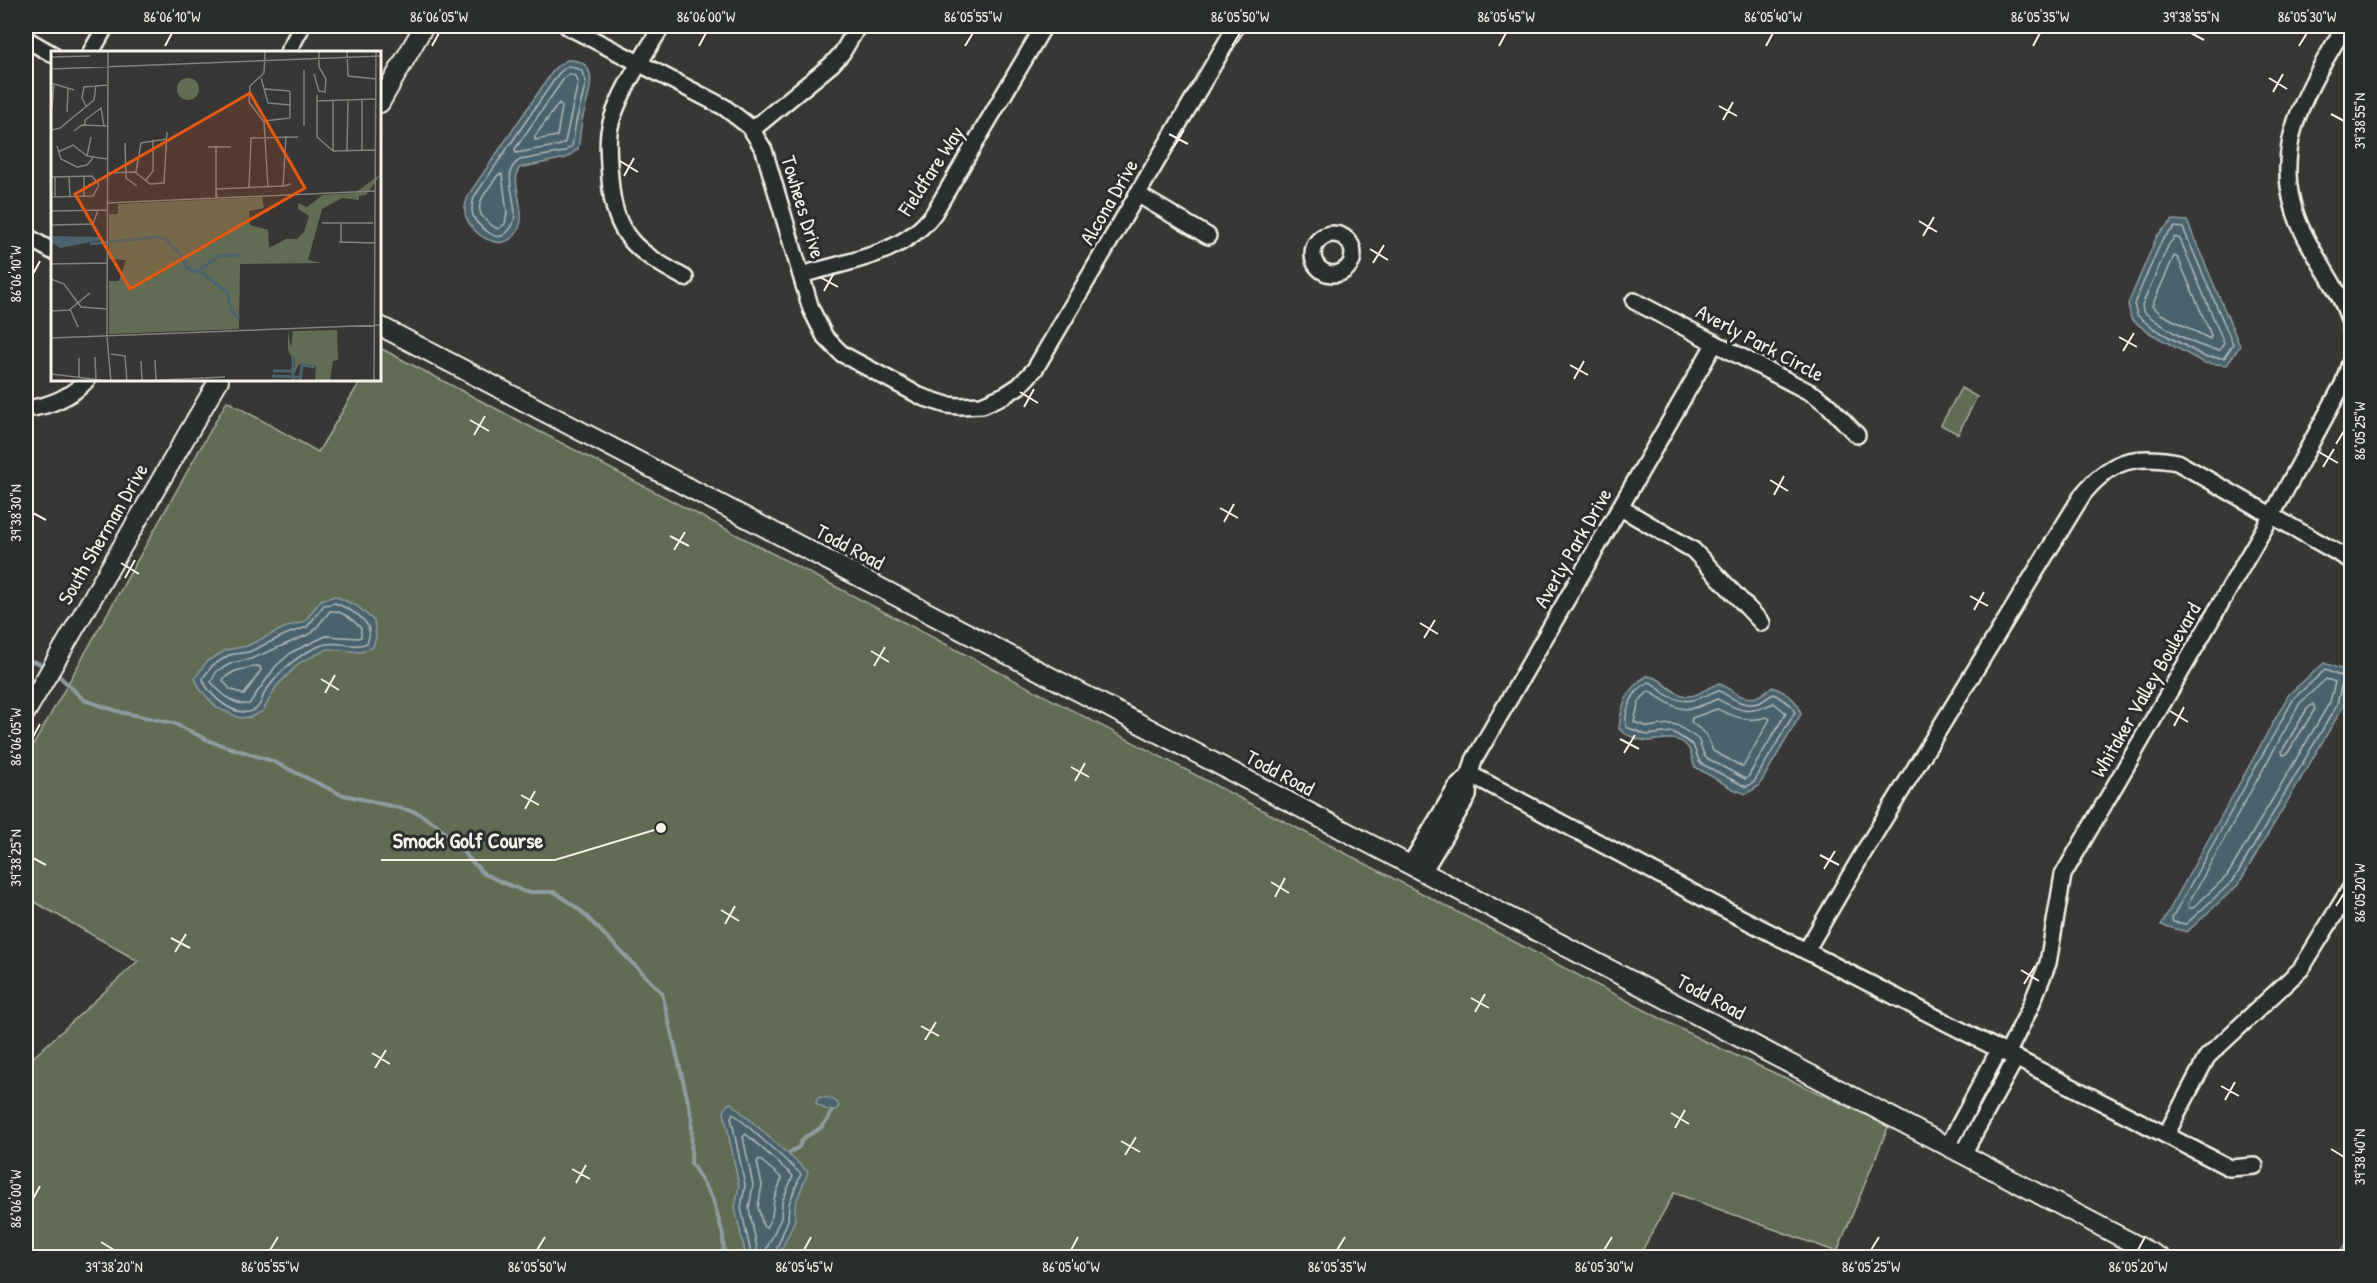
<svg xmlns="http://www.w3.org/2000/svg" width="2377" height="1283" viewBox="0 0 2377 1283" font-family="'Patrick Hand',sans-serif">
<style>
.green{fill:#626c53;stroke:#abae9e;stroke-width:1.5}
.water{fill:#49646e;stroke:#8d9c9f;stroke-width:1.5}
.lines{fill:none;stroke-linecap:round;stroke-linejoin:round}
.shore{stroke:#b0b9b7;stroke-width:1.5}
.stream{stroke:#8d9c9f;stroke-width:4}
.minor-casing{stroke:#f4f1e8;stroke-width:20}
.tertiary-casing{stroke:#f4f1e8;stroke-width:22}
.minor{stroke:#2a2d2e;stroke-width:15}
.tertiary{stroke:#2a2d2e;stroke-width:18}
.ticks{fill:none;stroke:#f4f1e8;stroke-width:2}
.labels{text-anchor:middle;stroke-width:6;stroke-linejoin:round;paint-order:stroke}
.street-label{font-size:21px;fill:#f4f1e8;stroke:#2a2d2e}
.inset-river{fill:none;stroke:#49646e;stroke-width:3}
.inset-road{fill:none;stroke:#83817d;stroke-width:1.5}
.view{fill:#e8590c;fill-opacity:0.15;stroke:#e8590c;stroke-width:3}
.inset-edge{fill:none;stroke:#f4f1e8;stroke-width:3}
.leader{fill:none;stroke:#f4f1e8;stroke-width:2}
.callout-dot{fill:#f4f1e8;stroke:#2a2d2e;stroke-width:2}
.callout-label{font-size:22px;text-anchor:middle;font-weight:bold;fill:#f4f1e8;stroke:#2a2d2e;stroke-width:6;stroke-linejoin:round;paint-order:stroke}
.neatline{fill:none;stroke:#f4f1e8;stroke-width:2}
.ticks-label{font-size:15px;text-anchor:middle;fill:#f4f1e8}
</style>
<rect width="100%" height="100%" fill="#383736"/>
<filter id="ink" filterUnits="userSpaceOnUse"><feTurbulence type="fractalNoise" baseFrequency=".0167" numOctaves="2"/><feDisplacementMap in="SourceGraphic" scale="12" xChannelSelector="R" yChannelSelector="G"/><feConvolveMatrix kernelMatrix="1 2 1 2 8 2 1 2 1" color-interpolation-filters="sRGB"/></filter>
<g filter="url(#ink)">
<g class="green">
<path d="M380,348L1702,1040L1889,1125L1837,1252L1674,1193L1638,1258H26V1064L138,961L26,897V758L227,401L318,452L361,380H380Z"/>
<path d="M1961,388L1977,397L1958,434L1941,425Z"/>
</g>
<g class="water">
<path d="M567,60C605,59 587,100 582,120C580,130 580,140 578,149L566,158L519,168C509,186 532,217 514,236C498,252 472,234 466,217C463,209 466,201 469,194L555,68Z"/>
<path d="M2173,220L2187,221L2240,346L2227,365L2204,363L2148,332L2131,319L2128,304L2157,236Z"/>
<path d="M335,596L357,606L374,621L376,637L373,647L361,652L328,649L299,663L276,687L263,711L251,717L240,718L217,708L200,689L195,678L207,661L227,650L247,646L284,628L305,621L321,600Z"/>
<path d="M2324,663L2351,673L2343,707L2238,885L2187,932L2161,925L2289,694Z"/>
<path d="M1647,676C1662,676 1670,694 1686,696C1698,697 1708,687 1719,683C1730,689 1742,701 1756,697C1762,695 1767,690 1773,687C1785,692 1799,701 1801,714L1759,786L1746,794L1733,789L1695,767C1692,761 1692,754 1689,749C1679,734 1663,740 1649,741C1641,741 1625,735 1619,729C1621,707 1627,687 1647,676Z"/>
<path d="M820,1097L829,1098L837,1102L839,1106L836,1110H827L816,1104L817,1099Z"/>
<path d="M731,1103L808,1172L795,1205V1220L778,1257H746L735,1208L739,1186L724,1112L727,1105Z"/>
<path d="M2351,1239V1257H2335Z"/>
</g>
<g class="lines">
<g class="shore">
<path d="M568,66L581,70L586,82L576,122L572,146L564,152L520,160C516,163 512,165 511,171C506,190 526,220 505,234C499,239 494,236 488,232C473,222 469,214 474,197L559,73Z"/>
<path d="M570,74L575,76L578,82L565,142L561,145L516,153L515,149L565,77Z"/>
<path d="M559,103L562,107L557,136L535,140V136Z"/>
<path d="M502,174L507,213L505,224L498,229C466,212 482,198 498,175Z"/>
<path d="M2175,227L2183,228L2233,344L2224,358L2205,357L2151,327L2137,315L2134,304L2162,240Z"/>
<path d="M2175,237L2180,239L2224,343L2220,350C2199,350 2159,325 2143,311L2142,305L2169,244Z"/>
<path d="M2174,256L2178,258L2211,335L2210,339L2161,314L2152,306Z"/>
<path d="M335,603C351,610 377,621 367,643C354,649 340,641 326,644C320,645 314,649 309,651C290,661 277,675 265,692C262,697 261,705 257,708C240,723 206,695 203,678L212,666L229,655L249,652L287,634L307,627L324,605Z"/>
<path d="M330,611C342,610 353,620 361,628V637L358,638L326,636L292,652L276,666L249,704C233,706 221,693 211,682L217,671L232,663L251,659L312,633Z"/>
<path d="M257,666L260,667L261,670L244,695L230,689L223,681L224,678L235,671Z"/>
<path d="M2325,670L2343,677L2337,705L2233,881L2186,924L2173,922L2172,918L2294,698Z"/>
<path d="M2326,679L2335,682L2330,702L2227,876L2193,908H2189L2188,904L2300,703Z"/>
<path d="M1649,682C1655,684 1659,689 1664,693C1685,707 1698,699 1718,690C1731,697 1745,709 1761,702C1766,699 1769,696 1774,694L1791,705L1795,712L1754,782L1746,787L1700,763L1693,745L1673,732L1647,735L1626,727C1624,710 1633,689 1649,682Z"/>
<path d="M1649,691C1681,711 1682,715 1717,699C1743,712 1747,715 1774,703L1786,713L1748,777L1745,779L1705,757L1698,739L1677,725L1669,724L1648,727L1634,722L1639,701Z"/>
<path d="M2313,704L2315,709L2287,754L2283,755L2282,751L2307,709Z"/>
<path d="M1717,709C1735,717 1748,723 1767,717L1770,719L1743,767L1713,751L1706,734L1691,722L1692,718Z"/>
<path d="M759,1159L782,1178L774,1199L772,1216L766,1228L763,1226L758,1207L762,1185L757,1162Z"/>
<path d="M752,1258L741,1208L745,1185L731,1117L733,1113L801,1174L789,1204L788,1220L773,1258"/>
<path d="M759,1258L749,1208L753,1185L743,1137L746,1134L793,1176L782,1202L781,1218L766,1250L765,1258"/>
</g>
<g class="stream">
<path d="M26,660L36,662L47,668"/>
<path d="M56,673L84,700L120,712L173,723L212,742L272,761L340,794L416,812L436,824L484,874L525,892H555L581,911L662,993L692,1118L691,1163L713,1199L723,1235L724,1258"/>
<path d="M789,1153L799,1147C802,1133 816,1135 824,1124C827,1121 830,1115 832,1111"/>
</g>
<defs>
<g id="minor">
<path d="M567,26L724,107L750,127L764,150L811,309L825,337L842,354L922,397L947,405L959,406L982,405L1005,395L1019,386L1035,369L1236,26"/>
<path d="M662,26C645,54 614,100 609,132C607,147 609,163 610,178C614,237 636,251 685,278"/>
<path d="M2345,26C2304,95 2263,157 2306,238C2322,269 2346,298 2352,332"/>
<path d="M26,39L52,54"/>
<path d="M91,52L106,26"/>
<path d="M288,52L302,26"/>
<path d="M752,130L832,64L842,53L858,26"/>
<path d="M1137,194L1208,236"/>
<circle cx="1333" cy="254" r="20"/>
<path d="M26,236L52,251"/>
<path d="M801,275C848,261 904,255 934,213L1044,26"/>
<path d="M1634,301L1815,395L1829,406L1857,435"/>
<path d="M1715,343L1474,760L1470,774L1718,906L2166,1135"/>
<path d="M26,409C50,406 70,398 87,380"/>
<path d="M1621,508L1693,550L1762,623"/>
<path d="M1410,865L1456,788L1470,774L1468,796L1423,872"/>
<path d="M1806,951L1865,850L2083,494C2111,460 2134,454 2177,462L2352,561"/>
<path d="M2007,1054L2029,1010L2048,963L2063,875L2272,515L2343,384L2352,357"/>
<path d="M1948,1146L1999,1050"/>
<path d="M1963,1154L2016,1058"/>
<path d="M2255,1166L2230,1168L2166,1135L2207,1057L2301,969L2352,886"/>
</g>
<g id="tertiary">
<path d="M380,103L424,26"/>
<path d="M380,326L2161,1258"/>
<path d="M26,712L219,380"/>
</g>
</defs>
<use href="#minor" class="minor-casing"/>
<use href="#tertiary" class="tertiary-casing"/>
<use href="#minor" class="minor"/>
<use href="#tertiary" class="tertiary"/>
</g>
</g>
<path class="ticks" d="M2191,33L2204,40M165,46L172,33M432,46L439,33M699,46L706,33M965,46L973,33M1232,46L1240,33M1499,46L1506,33M1766,46L1773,33M2033,46L2040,33M2299,46L2307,33M2269,78L2287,89M2273,92L2283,74M1719,106L1737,116M2331,114L2344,121M1723,120L1733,102M1169,134L1188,144M1173,148L1184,130M620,161L638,172M624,176L634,158M1919,221L1937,232M1923,236L1934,217M1370,249L1388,260M1373,263L1384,245M33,274L40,261M820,277L838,287M824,291L834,273M2119,337L2137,347M2123,351L2134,333M1570,365L1588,375M1574,379L1584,361M1020,392L1038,403M1024,407L1034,389M470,420L489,431M474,435L485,416M2336,444L2344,431M2319,452L2338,463M2323,467L2334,449M1770,480L1788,491M1774,495L1784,476M1220,508L1238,518M33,513L46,520M1224,522L1234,504M670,536L689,546M674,550L685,532M121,563L139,574M125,578L135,560M1970,596L1988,606M1974,610L1984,592M1420,623L1438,634M1424,638L1435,620M871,651L889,662M874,666L885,647M321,679L339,690M325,693L335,675M2170,711L2188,722M2174,726L2184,707M33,737L40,724M1620,739L1639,749M1624,753L1635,735M1071,767L1089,777M1075,781L1085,763M521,795L539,805M525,809L535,791M1820,855L1839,865M33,858L46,865M1824,869L1835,851M1271,882L1289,893M1275,897L1285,878M2336,906L2344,893M721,910L739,921M725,924L735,906M171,938L190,948M175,952L186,934M2021,970L2039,981M2024,984L2035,966M1471,998L1489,1008M1475,1012L1485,994M921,1026L939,1036M925,1040L936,1022M372,1053L390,1064M375,1068L386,1050M2221,1086L2239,1096M2225,1100L2235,1082M1671,1113L1689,1124M1675,1128L1685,1110M1121,1141L1140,1152M2331,1149L2344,1157M1125,1155L1136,1137M572,1169L590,1179M576,1183L586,1165M33,1199L40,1186M101,1242L114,1250M270,1250L278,1237M537,1250L545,1237M804,1250L811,1237M1071,1250L1078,1237M1337,1250L1345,1237M1604,1250L1612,1237M1871,1250L1879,1237M2138,1250L2145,1237"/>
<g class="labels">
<g class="street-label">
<text transform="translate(931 171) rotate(-57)" y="7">Fieldfare Way</text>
<text transform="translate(1109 202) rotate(-60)" y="7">Alcona Drive</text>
<text transform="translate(803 207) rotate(73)" y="7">Towhees Drive</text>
<text transform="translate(1760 343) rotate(28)" y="7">Averly Park Circle</text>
<text transform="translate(103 534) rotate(-60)" y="7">South Sherman Drive</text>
<text transform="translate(850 547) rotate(28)" y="7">Todd Road</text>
<text transform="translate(1573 548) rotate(-60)" y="7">Averly Park Drive</text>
<text transform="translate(2146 690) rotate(-60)" y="7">Whitaker Valley Boulevard</text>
<text transform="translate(1280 773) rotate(28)" y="7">Todd Road</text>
<text transform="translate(1711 997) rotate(28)" y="7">Todd Road</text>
</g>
</g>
<g transform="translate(51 51)">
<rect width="330" height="330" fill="#383736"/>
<path d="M126 38a11 11 0 1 1 22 0a11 11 0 1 1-22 0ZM330,123L315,144L308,145V149L291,147L271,158L257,209L271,212L189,213L188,278L58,283V230H68L75,209L58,208V163H67V153L211,146L213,157L198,160L199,174L217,179L218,197L235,188H246L253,181L258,165L247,158V152L256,156L272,144L304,142ZM286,279L287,309L282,310L279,330H264L265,315L248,313L243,323L244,308L238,302L237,297V281L240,297L242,280Z" fill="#626c53"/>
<path d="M0,185L49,186L50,189L9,197L0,191Z" fill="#49646e"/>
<path class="inset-river" d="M39,193L106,186L115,188L130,204L136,217L146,221L168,205L189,204M150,221L176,241L180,259L188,268M222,320H242M221,325L250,326M242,330V304M249,330L251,314L264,316"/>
<path class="inset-road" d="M57,0L56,286L60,330M214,0L213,22L199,35L198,51L213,71L217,136M296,0L297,25L325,28M0,6L39,5M0,18L330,5M253,19V75M263,23L268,40L274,41L275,28L268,16V0M210,27L217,52L240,54M0,32L23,39M214,38L239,40M239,40V67M266,44V86L282,100M266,50L324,48M35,55L31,47L33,36L57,34M1,57L3,33M16,61L17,38M213,70L239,67M34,74V69L50,57L53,75M0,79L9,77L43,49L45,34M23,80L31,74L56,75M235,85L232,135L240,133M74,92L75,127L86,135M6,95L10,108L26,116L36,114L42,107M157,96H180M165,96V138L232,135M311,99V49M282,100V50M282,100L324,99M296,100L297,49M7,101L22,94L36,105L56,108M36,105L40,86M85,121L90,92L116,88M56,122L84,121L99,133L113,132L116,81M33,125V145M0,126L41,125L48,134M4,126V146M18,126L19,145M95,129L102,120V89M198,137L200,87L247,86M0,146L42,145L48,134M165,147V138L166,147M56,152L324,140M0,160L56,159M271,172H322M290,172V191M0,174L42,173L47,159M288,191L324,192M0,213L56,212M0,228L13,233L30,256L56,258M19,258L27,276M0,260L18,259L39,242M0,287L330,274M60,303L74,305L76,330M44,306L45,329M28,307V327M104,309L105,329M90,310L91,329M0,323L58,330M88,330L174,326M323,330L325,0"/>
<path class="view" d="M199,42L254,137L79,238L24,143Z"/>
<rect width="330" height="330" class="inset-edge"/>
</g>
<path class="leader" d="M661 828L555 860H381"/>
<circle class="callout-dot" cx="661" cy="828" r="6"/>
<g class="callout-label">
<text x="468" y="848">Smock Golf Course</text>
</g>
<rect width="2377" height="1283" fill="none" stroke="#2a2d2e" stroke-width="66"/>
<rect x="33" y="33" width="2311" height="1217" class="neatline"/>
<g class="ticks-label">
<text x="172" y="22">86°06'10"W</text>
<text x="439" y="22">86°06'05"W</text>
<text x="706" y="22">86°06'00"W</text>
<text x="973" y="22">86°05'55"W</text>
<text x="1240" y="22">86°05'50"W</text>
<text x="1506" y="22">86°05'45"W</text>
<text x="1773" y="22">86°05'40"W</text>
<text x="2040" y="22">86°05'35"W</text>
<text x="2191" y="22">39°38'55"N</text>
<text x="2307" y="22">86°05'30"W</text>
<text transform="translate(2360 121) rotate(-90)" y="5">39°38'55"N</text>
<text transform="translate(16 274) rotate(-90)" y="5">86°06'10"W</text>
<text transform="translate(2360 431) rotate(-90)" y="5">86°05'25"W</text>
<text transform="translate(16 513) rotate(-90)" y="5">39°38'30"N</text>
<text transform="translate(16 737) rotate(-90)" y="5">86°06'05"W</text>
<text transform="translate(16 858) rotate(-90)" y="5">39°38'25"N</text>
<text transform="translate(2360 893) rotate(-90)" y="5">86°05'20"W</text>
<text transform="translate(2360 1157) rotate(-90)" y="5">39°38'40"N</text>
<text transform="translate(16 1199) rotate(-90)" y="5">86°06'00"W</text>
<text x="114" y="1272">39°38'20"N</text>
<text x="270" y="1272">86°05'55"W</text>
<text x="537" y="1272">86°05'50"W</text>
<text x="804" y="1272">86°05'45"W</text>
<text x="1071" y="1272">86°05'40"W</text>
<text x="1337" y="1272">86°05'35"W</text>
<text x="1604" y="1272">86°05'30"W</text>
<text x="1871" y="1272">86°05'25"W</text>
<text x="2138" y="1272">86°05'20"W</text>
</g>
</svg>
